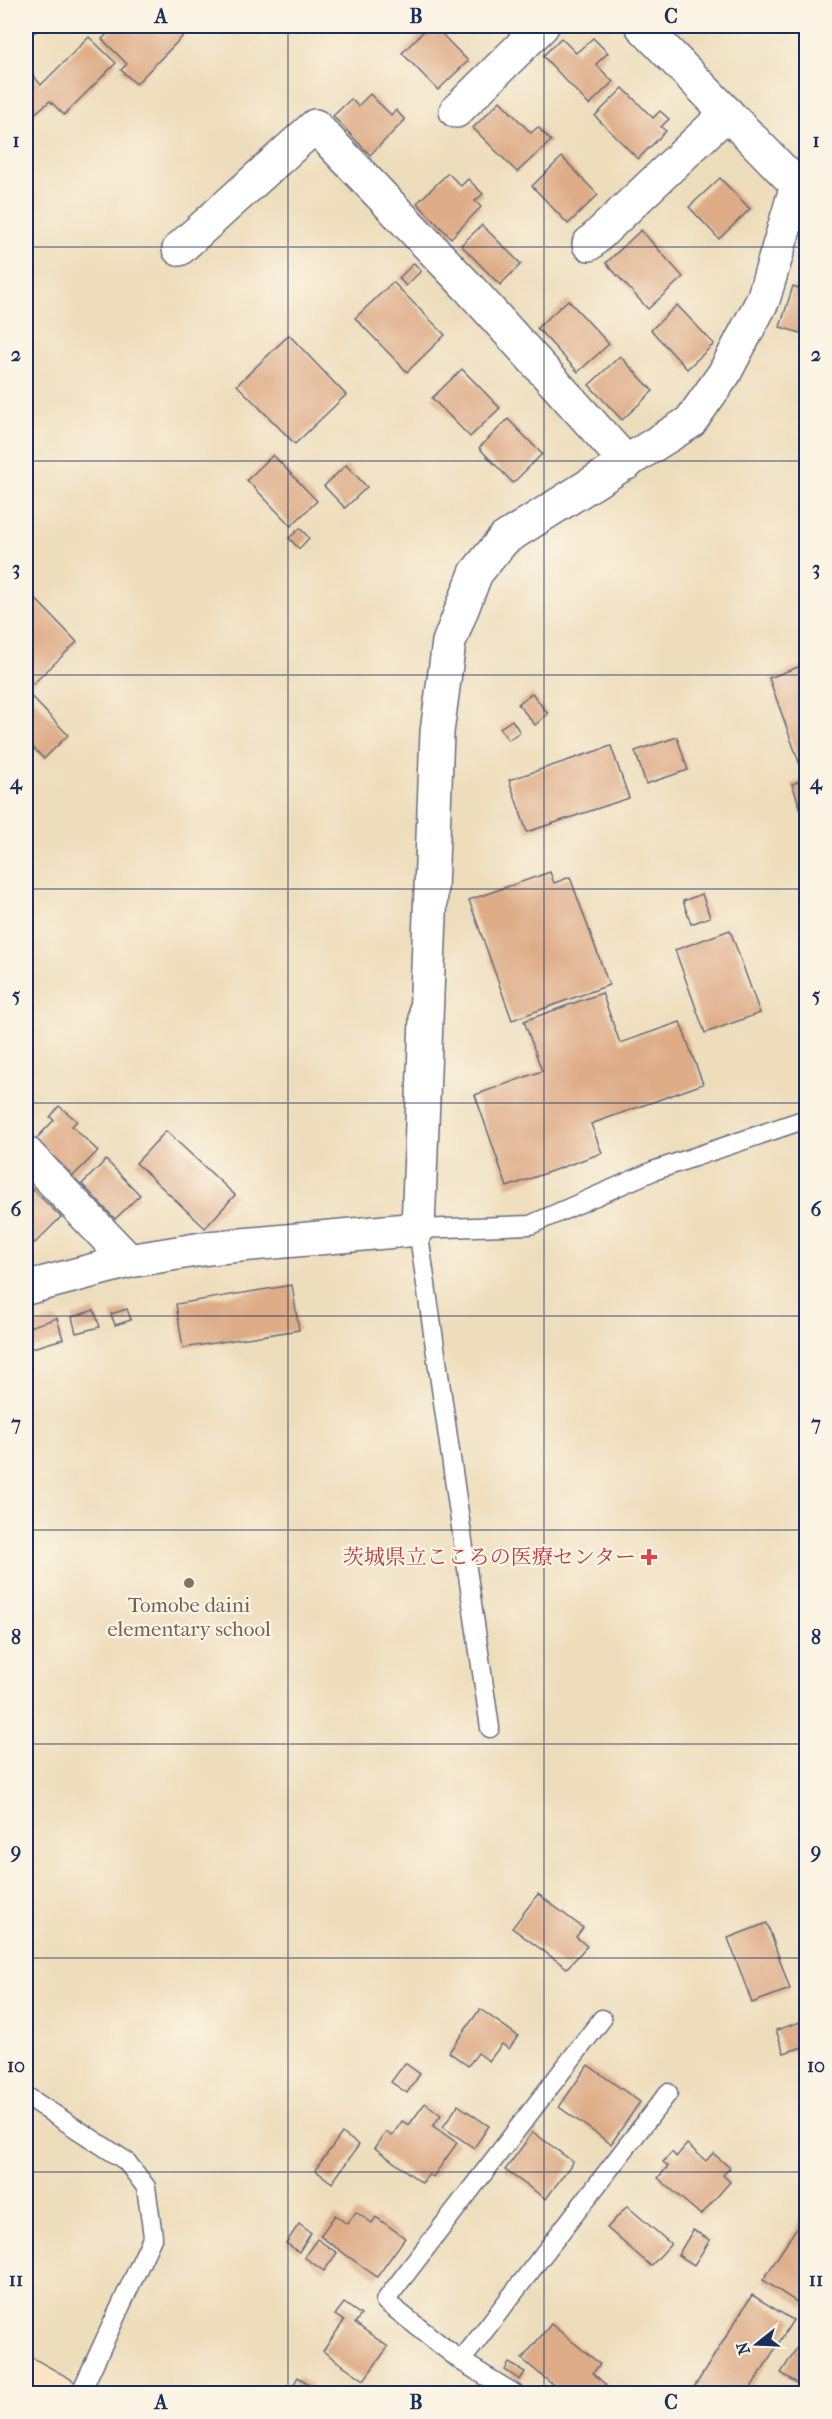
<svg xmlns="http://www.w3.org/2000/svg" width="832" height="2419" viewBox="0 0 832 2419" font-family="'IM FELL French Canon','Noto Serif JP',serif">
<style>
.building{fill:#deac87}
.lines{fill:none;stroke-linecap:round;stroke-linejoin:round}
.service-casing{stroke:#656c7f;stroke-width:21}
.minor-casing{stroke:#656c7f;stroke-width:36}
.secondary-casing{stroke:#656c7f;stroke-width:36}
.service{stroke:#fff;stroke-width:18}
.minor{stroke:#fff;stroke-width:33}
.secondary{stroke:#ffe4c6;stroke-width:33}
.grid{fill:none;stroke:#1b2f5e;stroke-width:1.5;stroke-opacity:0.55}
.health-dot{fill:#e0444e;stroke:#fcf5e5;stroke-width:2}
.education-dot{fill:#8d6e63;stroke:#fcf5e5;stroke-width:2}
.labels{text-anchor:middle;stroke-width:4.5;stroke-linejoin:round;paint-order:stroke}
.health-label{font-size:21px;fill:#be3a42;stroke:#fcf5e5;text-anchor:end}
.education-label{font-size:21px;fill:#785e54;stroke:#fcf5e5}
.neatline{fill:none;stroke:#1b2f5e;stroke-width:2}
.grid-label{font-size:20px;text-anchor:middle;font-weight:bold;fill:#1b2f5e}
</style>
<rect width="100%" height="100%" fill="#fcf5e5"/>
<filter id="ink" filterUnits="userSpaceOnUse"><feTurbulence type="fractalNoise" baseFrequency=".0167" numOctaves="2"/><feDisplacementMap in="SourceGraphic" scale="12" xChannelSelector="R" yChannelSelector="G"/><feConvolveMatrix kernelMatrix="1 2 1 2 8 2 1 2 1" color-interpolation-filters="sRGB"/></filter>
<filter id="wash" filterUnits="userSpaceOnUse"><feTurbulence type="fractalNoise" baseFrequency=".008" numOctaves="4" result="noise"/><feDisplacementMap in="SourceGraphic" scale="24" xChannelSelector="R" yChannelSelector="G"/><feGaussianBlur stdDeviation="1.35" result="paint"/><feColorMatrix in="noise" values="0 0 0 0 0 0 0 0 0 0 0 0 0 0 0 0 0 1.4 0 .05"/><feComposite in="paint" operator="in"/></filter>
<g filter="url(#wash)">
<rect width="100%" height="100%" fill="#edb"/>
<g id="blocks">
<g class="building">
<path d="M26,26H42L26,39Z"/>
<path d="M116,26H176L185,34L136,84L121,70L127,64L102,39Z"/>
<path d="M429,26H434L468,61L438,90L402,53Z"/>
<path d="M89,37L116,63L64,115L50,101L33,115L26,106V79L32,74L41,85Z"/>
<path d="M561,38L576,53L593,38L608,53L596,64L613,82L589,105L543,56Z"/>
<path d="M623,88L653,118L660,111L669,119L661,127L666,131L638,159L595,116Z"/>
<path d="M370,94L391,115L396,110L405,120L370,155L333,116L351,99L358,106Z"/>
<path d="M500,101L531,133L538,127L551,141L517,172L473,128Z"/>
<path d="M562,157L598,195L568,224L532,186Z"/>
<path d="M448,173L461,186L468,179L483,194L475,201L481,207L451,238L417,203Z"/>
<path d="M720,178L750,209L719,239L689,207Z"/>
<path d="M482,225L521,264L500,285L461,245Z"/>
<path d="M641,230L683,277L648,309L606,263Z"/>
<path d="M414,263L421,271L406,286L399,278Z"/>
<path d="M393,282L445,335L407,372L355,318Z"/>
<path d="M793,286L806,291V327L804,334L780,327Z"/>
<path d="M568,300L609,344L578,372L537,328Z"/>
<path d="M677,305L714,344L687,369L651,330Z"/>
<path d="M289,335L346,395L295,444L237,385Z"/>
<path d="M620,356L653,391L622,420L589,385Z"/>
<path d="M462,369L500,408L470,437L432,398Z"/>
<path d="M508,419L542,454L513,483L479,448Z"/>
<path d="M273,455L317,501L291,526L247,480Z"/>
<path d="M346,465L367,487L345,508L324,486Z"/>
<path d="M300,528L309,538L299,549L289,538Z"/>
<path d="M29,592L77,642L33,684L26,676V596Z"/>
<path d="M806,664V763L800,765L769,678Z"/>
<path d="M26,691L68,735L44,759L26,740Z"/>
<path d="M532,693L548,714L535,725L518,704Z"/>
<path d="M512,720L520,732L508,740L500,728Z"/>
<path d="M677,737L688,770L646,784L635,751Z"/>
<path d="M611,746L629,798L527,832L509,780Z"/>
<path d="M806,779V824L792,784Z"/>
<path d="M550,872L554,883L570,877L609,985L512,1020L469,900Z"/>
<path d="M702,894L710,917L691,924L683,901Z"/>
<path d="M730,930L760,1013L705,1033L675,950Z"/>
<path d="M602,993L620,1043L680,1022L703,1084L591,1124L602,1153L507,1187L475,1095L542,1071L524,1021Z"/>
<path d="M59,1106L77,1121L72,1126L98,1151L73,1176L36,1139L54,1120L50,1117Z"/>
<path d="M166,1131L235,1195L205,1228L136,1163Z"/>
<path d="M106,1160L140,1195L115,1219L82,1184Z"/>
<path d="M26,1183L61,1217L35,1243L26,1234Z"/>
<path d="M292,1285L299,1330L183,1348L176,1304Z"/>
<path d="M127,1309L131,1320L115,1325L111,1314Z"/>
<path d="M94,1310L100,1327L76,1333L72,1317Z"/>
<path d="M57,1318L63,1339L26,1350V1328Z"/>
<path d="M538,1894L583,1928L576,1937L587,1946L567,1968L512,1928Z"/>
<path d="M767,1923L790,1989L752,2003L728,1938Z"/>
<path d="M480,2009L518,2036L509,2049L502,2044L489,2061L478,2053L468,2066L449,2052Z"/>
<path d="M806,2020V2046L784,2053L776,2030Z"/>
<path d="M405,2063L420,2074L407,2093L391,2082Z"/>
<path d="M588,2065L640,2102L611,2144L559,2107Z"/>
<path d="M425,2103L441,2115L433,2126L457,2143L433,2177L429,2174L422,2183L375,2148L386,2132L392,2136L402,2121L409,2125Z"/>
<path d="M458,2105L489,2126L474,2148L443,2127Z"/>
<path d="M533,2132L573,2162L546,2199L505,2170Z"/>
<path d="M342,2133L359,2145L332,2183L315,2170Z"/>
<path d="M687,2144L706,2161L713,2153L730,2168L723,2175L730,2182L701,2215L658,2178L668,2166L663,2162L672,2152L676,2157Z"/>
<path d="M627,2206L671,2244L651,2266L607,2228Z"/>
<path d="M356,2212L372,2223L376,2217L405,2238L377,2277L320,2236L335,2215L347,2224Z"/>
<path d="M806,2213V2303L804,2307L763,2280Z"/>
<path d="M299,2224L311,2233L299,2252L286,2243Z"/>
<path d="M693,2230L710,2240L694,2265L678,2255Z"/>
<path d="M317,2239L337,2253L324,2271L304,2257Z"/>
<path d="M752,2295L793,2320L747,2394H690Z"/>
<path d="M344,2303L361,2315L355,2323L388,2347L364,2380L323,2351L344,2321L335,2315Z"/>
<path d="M551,2324L600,2364L593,2373L606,2385L598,2394H590L582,2387L576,2394H564L522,2359Z"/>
<path d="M806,2333V2389L781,2373Z"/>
<path d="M509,2363L525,2372L520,2380L505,2370Z"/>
<path d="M298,2377L324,2394H288Z"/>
</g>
</g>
</g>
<g filter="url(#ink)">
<use href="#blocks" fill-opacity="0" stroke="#656c7f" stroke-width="1.5"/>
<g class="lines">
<defs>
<g id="service">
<path d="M490,1728L418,1229L530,1225L653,1171L806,1119"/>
<path d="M26,2096L126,2161L146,2187L153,2236L80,2394"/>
<path d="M461,2361L668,2093"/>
<path d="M515,2394L461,2361L385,2301L602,2019"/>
</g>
<g id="minor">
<path d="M456,111L542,26"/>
<path d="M589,244L727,113"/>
<path d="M179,249L315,126L469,288L627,463"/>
<path d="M26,1153L129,1261"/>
<path d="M26,1288L129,1261L208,1248L418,1229L437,732L449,642L476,573L504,539L690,422L724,374L763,300L797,185L642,26"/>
</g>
<path id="secondary" d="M26,2374L62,2394"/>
</defs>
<use href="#service" class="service-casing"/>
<use href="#minor" class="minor-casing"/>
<use href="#secondary" class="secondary-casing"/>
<use href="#service" class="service"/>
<use href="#minor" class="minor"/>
<use href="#secondary" class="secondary"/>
</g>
</g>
<path class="grid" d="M288,26V2394M544,26V2394M26,247H806M26,461H806M26,675H806M26,889H806M26,1103H806M26,1316H806M26,1530H806M26,1744H806M26,1958H806M26,2172H806"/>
<path class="health-dot" d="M646 1548h6v6h6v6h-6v6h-6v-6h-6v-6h6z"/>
<circle class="education-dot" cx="189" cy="1583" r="6"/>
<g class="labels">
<g class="health-label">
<text x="636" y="1564">茨城県立こころの医療センター</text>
</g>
<g class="education-label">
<text x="189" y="1612">Tomobe daini<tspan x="189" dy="24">elementary school</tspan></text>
</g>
</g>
<rect width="832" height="2419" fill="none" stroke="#fcf5e5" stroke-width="66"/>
<g transform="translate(757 2344) rotate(252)" stroke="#fcf5e5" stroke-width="4.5" paint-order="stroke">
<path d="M0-4.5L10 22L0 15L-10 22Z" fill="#1b2f5e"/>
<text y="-9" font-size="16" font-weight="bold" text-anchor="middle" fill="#1b2f5e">N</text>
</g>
<rect x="33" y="33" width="766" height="2353" class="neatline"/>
<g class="grid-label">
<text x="161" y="23">A</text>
<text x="416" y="23">B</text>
<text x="671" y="23">C</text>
<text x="16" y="147">1</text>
<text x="816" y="147">1</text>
<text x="16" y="361">2</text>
<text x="816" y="361">2</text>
<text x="16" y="575">3</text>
<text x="816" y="575">3</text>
<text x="16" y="789">4</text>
<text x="816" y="789">4</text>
<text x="16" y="1002">5</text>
<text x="816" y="1002">5</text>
<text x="16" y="1216">6</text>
<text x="816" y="1216">6</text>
<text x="16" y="1430">7</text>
<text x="816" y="1430">7</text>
<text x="16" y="1644">8</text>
<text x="816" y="1644">8</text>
<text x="16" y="1858">9</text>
<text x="816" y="1858">9</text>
<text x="16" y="2072">10</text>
<text x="816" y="2072">10</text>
<text x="16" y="2286">11</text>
<text x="816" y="2286">11</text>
<text x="161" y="2409">A</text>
<text x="416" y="2409">B</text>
<text x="671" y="2409">C</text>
</g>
</svg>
